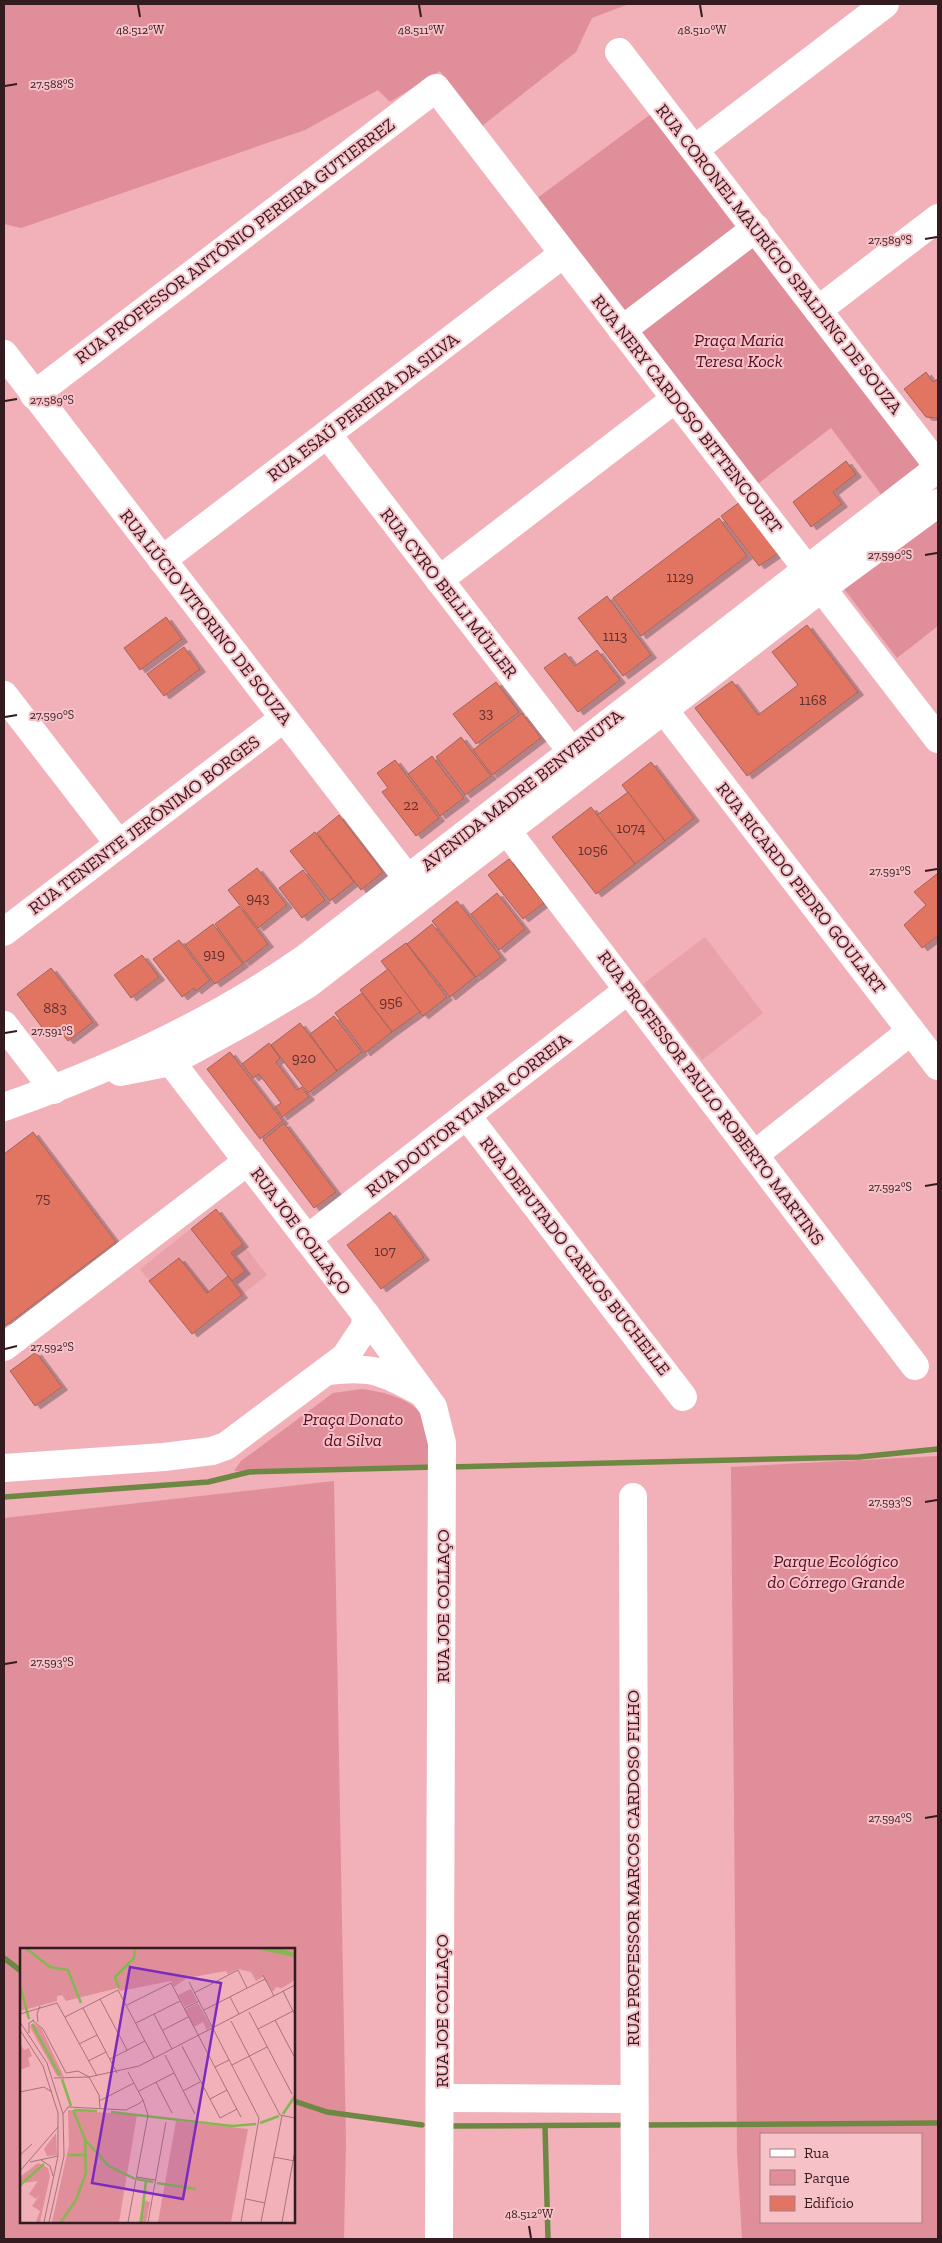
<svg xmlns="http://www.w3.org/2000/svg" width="942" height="2243" viewBox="0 0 942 2243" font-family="'Zilla Slab',serif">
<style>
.built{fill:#e9a1aa}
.green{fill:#e08e9a;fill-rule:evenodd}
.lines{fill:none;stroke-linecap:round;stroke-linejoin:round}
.stream{stroke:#6d8842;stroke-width:5.5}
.building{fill:#e27462;stroke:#9f655b;filter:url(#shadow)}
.minor{stroke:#fff;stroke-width:28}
.major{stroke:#fff;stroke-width:28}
.ticks{fill:none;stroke:#331b1f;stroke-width:2}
.labels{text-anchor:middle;stroke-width:4;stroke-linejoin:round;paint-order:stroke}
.number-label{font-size:15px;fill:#5f3130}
.street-label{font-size:18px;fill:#331b1f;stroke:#f7c1c8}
.park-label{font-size:18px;font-style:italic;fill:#571023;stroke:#f7c1c8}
.inset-river{fill:none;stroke:#86b651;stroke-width:2.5}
.inset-road{fill:none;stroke:#a6747b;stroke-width:1}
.view{fill:#7b2cbf;fill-opacity:0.15;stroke:#7b2cbf;stroke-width:2.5}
.inset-edge{fill:none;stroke:#331b1f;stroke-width:2.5}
.ticks-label{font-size:12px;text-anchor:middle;fill:#331b1f;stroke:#f7c1c8;stroke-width:4;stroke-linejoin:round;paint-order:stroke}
</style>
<defs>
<filter id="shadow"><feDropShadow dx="5.5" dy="3" stdDeviation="0" flood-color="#0004"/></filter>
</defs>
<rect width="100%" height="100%" fill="#f2b0b9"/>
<g class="built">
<path d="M705,937L763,1013L702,1060L643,984Z"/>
<path d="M216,1209L267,1275L192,1334L140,1269Z"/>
</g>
<g class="green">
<path d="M4,4H629L592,18L576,52L482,126L440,71L390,102L378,90L305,130L21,228L4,224Z"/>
<path d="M651,114L736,228L622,313L536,199Z"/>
<path d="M751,244L922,468L883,497L831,428L751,489L632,333Z"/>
<path d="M938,518V626L897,658L844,589Z"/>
<path d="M362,1389C384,1392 416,1399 426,1422C432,1435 432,1453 435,1467L234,1471L241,1461L333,1393Z"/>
<path d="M938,1456V2239H742L737,2152L731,1467ZM761,2134H921V2222H761Z"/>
<path d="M334,1481L346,2142L344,2239H4V1518ZM21,1949H294V2222H21Z"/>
</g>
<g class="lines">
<g class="stream">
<path d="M449,1467L859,1457L938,1449"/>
<path d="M4,1497L208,1482L249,1472L435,1467"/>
<path d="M4,1958L21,1971"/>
<path d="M294,2101L327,2112L422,2125"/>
<path d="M645,2125L938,2123"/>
<path d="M450,2126L619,2125"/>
<path d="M545,2126L548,2239"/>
</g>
</g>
<g class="building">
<path d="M926,372L933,382L938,379V418L926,417L904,389Z"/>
<path d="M846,461L856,474L833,492L842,504L811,527L793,502Z"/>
<path d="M740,502L778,553L759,566L721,516Z"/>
<path d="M719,518L747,556L641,636L613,598Z"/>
<path d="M607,596L651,655L623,676L578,618Z"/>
<path d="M166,617L182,639L140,670L124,648Z"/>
<path d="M807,625L858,692L747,776L695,708L732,681L758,715L798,685L772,652Z"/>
<path d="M184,647L200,669L164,696L147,674Z"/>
<path d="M597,650L620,680L578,712L544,668L565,653L575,666Z"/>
<path d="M496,682L519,712L476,744L453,714Z"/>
<path d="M522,713L541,738L492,775L473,750Z"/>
<path d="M461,737L491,776L465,795L436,757Z"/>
<path d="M432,756L464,798L440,816L408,774Z"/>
<path d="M395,760L439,818L416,836L382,792L388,788L377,773Z"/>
<path d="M651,762L694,818L665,841L622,785Z"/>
<path d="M628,792L665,841L635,864L597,815Z"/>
<path d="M591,807L635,864L596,894L552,837Z"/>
<path d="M339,815L383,872L361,890L317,833Z"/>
<path d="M315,832L354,882L330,901L290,851Z"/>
<path d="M509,859L544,903L523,919L488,875Z"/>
<path d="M257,868L287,905L258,928L228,890Z"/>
<path d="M303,870L325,900L302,918L279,888Z"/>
<path d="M938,873V936L922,948L904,925L926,905L914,892Z"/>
<path d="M497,893L525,929L499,950L471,914Z"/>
<path d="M457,901L501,957L476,977L432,921Z"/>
<path d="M239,906L268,944L244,963L215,924Z"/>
<path d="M213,924L243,964L215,984L185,945Z"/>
<path d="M432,924L475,977L450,997L407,944Z"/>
<path d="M179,940L210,980L196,991L194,988L182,997L153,959Z"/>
<path d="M406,943L447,997L423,1016L381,961Z"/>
<path d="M142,955L159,977L131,998L114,975Z"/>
<path d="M51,968L93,1022L68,1041L56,1026L47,1034L17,994Z"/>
<path d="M388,969L420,1012L392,1032L360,990Z"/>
<path d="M362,993L392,1032L365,1053L335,1013Z"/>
<path d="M334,1016L362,1052L337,1071L310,1034Z"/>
<path d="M300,1023L337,1071L308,1093L271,1045Z"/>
<path d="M269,1043L280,1058L276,1062L297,1090L302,1087L309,1097L282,1117L275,1107L281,1103L259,1074L253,1078L242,1064Z"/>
<path d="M230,1052L283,1121L260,1139L207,1069Z"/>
<path d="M284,1123L336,1192L314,1208L263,1140Z"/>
<path d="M33,1132L116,1242L4,1327V1154Z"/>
<path d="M216,1209L243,1244L231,1253L245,1271L232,1281L191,1229Z"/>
<path d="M390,1212L424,1257L381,1289L347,1245Z"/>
<path d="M179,1258L207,1293L228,1276L242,1295L192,1334L149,1281Z"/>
<path d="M36,1352L62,1387L35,1406L10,1371Z"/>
</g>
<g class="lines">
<g class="minor">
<path d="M619,52L938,466"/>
<path d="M695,149L885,4"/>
<path d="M818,310L938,218"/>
<path d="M622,330L756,228"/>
<path d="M4,354L408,879"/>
<path d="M34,395L436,88L938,739"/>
<path d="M327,434L572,752"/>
<path d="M162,560L563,254"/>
<path d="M439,580L675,399"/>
<path d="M4,695L119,844"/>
<path d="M664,710L938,1066"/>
<path d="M507,831L915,1366"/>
<path d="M4,932L284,718"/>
<path d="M4,1025L54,1090"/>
<path d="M467,1116L683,1397"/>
<path d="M754,1155L911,1031"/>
<path d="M307,1239L628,990"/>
<path d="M366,1315L433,1407L442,1443L439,2239"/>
<path d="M4,1347L248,1161"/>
<path d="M328,1371C372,1366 382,1371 419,1391"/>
<path d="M633,1497L635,2239"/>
<path d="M441,2098L633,2099"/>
</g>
<g class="major">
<path d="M120,1072L171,1062L246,1021L308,984L805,601L938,503"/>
<path d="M4,1107C110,1070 211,1024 304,959L938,468"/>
<path d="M4,1468L164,1457L212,1451L226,1446L345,1357L365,1327L366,1315L171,1062"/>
</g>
</g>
<path class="ticks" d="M138,5L140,17M419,5L421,17M700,5L702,17M5,86L17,84M925,239L937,237M5,401L17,399M925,555L937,553M5,717L17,715M925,871L937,869M5,1033L17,1031M925,1186L937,1184M5,1349L17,1346M925,1502L937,1500M5,1664L17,1662M925,1818L937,1816M529,2226L531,2238"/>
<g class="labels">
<g class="number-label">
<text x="680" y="582">1129</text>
<text x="615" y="641">1113</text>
<text x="813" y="705">1168</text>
<text x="486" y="718">33</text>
<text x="411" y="810">22</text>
<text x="631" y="833">1074</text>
<text x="593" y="855">1056</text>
<text x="258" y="903">943</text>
<text x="214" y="959">919</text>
<text x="391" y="1007">956</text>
<text x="55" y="1013">883</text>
<text x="304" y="1063">920</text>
<text x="43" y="1203">75</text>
<text x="385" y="1256">107</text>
</g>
<g class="street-label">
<text transform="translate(235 241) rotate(-37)" y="6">RUA PROFESSOR ANTÔNIO PEREIRA GUTIERREZ</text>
<text transform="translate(779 259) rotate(52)" y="6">RUA CORONEL MAURÍCIO SPALDING DE SOUZA</text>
<text transform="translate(363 407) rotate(-37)" y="6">RUA ESAÚ PEREIRA DA SILVA</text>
<text transform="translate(687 414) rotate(52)" y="6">RUA NERY CARDOSO BITTENCOURT</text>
<text transform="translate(449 593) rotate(52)" y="6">RUA CYRO BELLI MÜLLER</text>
<text transform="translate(206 617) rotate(52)" y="6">RUA LÚCIO VITORINO DE SOUZA</text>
<text transform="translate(522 790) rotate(-38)" y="6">AVENIDA MADRE BENVENUTA</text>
<text transform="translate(144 825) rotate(-37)" y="6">RUA TENENTE JERÔNIMO BORGES</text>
<text transform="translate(801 888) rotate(52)" y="6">RUA RICARDO PEDRO GOULART</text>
<text transform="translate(711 1098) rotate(53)" y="6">RUA PROFESSOR PAULO ROBERTO MARTINS</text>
<text transform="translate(468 1115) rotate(-38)" y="6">RUA DOUTOR YLMAR CORREIA</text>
<text transform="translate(301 1231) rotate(53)" y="6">RUA JOE COLLAÇO</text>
<text transform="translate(575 1256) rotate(52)" y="6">RUA DEPUTADO CARLOS BUCHELLE</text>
<text transform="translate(443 1606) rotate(-90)" y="6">RUA JOE COLLAÇO</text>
<text transform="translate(633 1868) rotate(-90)" y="6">RUA PROFESSOR MARCOS CARDOSO FILHO</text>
<text transform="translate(442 2011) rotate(-90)" y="6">RUA JOE COLLAÇO</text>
</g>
<g class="park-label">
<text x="739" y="346">Praça Maria<tspan x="739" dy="21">Teresa Kock</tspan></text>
<text x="353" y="1425">Praça Donato<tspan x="353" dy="21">da Silva</tspan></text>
<text x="836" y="1567">Parque Ecológico<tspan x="836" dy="21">do Córrego Grande</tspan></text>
</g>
</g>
<g transform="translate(20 1948)">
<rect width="275" height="275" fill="#f2b0b9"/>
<path d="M0,1H275V32L262,40L256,39L253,44L243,29L236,33L231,24L218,21L208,26L206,23L167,30L154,39L151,33L100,43L98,40L46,53L42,47L37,48V53L0,63ZM171,41L177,53L165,59L158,47ZM178,55L191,79L187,82L183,74L174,79L165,62ZM13,75L21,80L44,129L37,128L10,79ZM0,95L4,102L9,100L12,108L8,110L10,118L0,122ZM48,162L117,167L99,274H32L49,197ZM156,173L228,181L211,274H138ZM36,185L37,207L27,208L24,201ZM18,215L28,220L30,228L20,274H16L20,263L12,258L20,247L16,251L9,246L18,233L4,235L0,240V229ZM123,252L130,254L126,274H119Z" fill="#e08e9a"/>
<path d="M235,1H263L275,5V9Z" fill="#86b651"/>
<path class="inset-river" d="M7,1L30,19L48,22L61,55M0,37L9,71M99,40L95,29L114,10L115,1M12,76L40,128M42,131L51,158M54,162L77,163M91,164L212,178L236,176M263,166L275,148M240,175L259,168M66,193L89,218L115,231M48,207H67M117,231L133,234M137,235L176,241M0,237L24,216M41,274L56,252L66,225L65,191L53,162M121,274L126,233"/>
<path class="inset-road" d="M243,27L254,48M169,34L239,170L221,274M263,43L275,67M174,45L218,22L227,40M210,49L219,66M80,51L107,102M107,57L151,35L221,169M63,60L97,125M164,61L179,53M184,62L245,31M229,64L272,146M0,66L37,55L77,128M134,66L152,101M45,69L98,42L134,110M12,72L23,81L46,125M255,72L275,110M211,73L260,167L275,170M0,74L27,115L43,166L44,208L29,274M18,74L17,66L20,58M116,75L160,53M238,81L273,63M0,82L23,118L38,165V208L24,274M143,82L168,69M9,85V75L14,72M59,96L77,87M162,98L200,170L217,161M145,107L175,166M90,111L125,93M68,113L86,104M212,117L247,99M195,119L209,112M46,125L58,123L69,129L79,147L80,160M34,130L69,129L119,118L275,37M136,134L152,165M119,143L154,125M163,143L180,134M0,144L24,139L32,144M190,151L207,142M79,153L114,135M43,166L48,159L106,162L120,155L123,152L108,124M0,207L12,196M253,209L275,213M21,212L30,218L33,228M10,214L38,208M0,223L38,179M117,229L135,232M226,251L245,255M108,274L128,167L123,152M128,274L146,174M241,274L262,168M262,274L275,202"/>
<path class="view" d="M110,19L201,35L163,251L72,235Z"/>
<rect width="275" height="275" class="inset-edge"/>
</g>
<g class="ticks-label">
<text x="140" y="34">48.512°W</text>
<text x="421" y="34">48.511°W</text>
<text x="702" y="34">48.510°W</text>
<text x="52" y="88">27.588°S</text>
<text x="890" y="244">27.589°S</text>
<text x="52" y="404">27.589°S</text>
<text x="890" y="559">27.590°S</text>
<text x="52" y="719">27.590°S</text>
<text x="890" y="875">27.591°S</text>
<text x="52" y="1035">27.591°S</text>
<text x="890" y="1191">27.592°S</text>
<text x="52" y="1351">27.592°S</text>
<text x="890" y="1506">27.593°S</text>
<text x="52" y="1666">27.593°S</text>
<text x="890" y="1822">27.594°S</text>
<text x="529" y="2218">48.512°W</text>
</g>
<rect width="942" height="2243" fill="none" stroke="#331b1f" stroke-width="10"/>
<rect x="760" y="2133" width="162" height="90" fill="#f7c1c8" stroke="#a97f84"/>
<rect x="770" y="2149" width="25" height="8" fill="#ffffff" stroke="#a97f84"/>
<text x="804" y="2158" font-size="15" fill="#331b1f">Rua</text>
<rect x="770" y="2170" width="25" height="15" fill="#e08e9a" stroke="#a97f84"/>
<text x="804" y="2183" font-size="15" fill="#331b1f">Parque</text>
<rect x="770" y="2196" width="25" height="15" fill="#e27462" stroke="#a97f84"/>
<text x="804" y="2208" font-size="15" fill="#331b1f">Edifício</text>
</svg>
